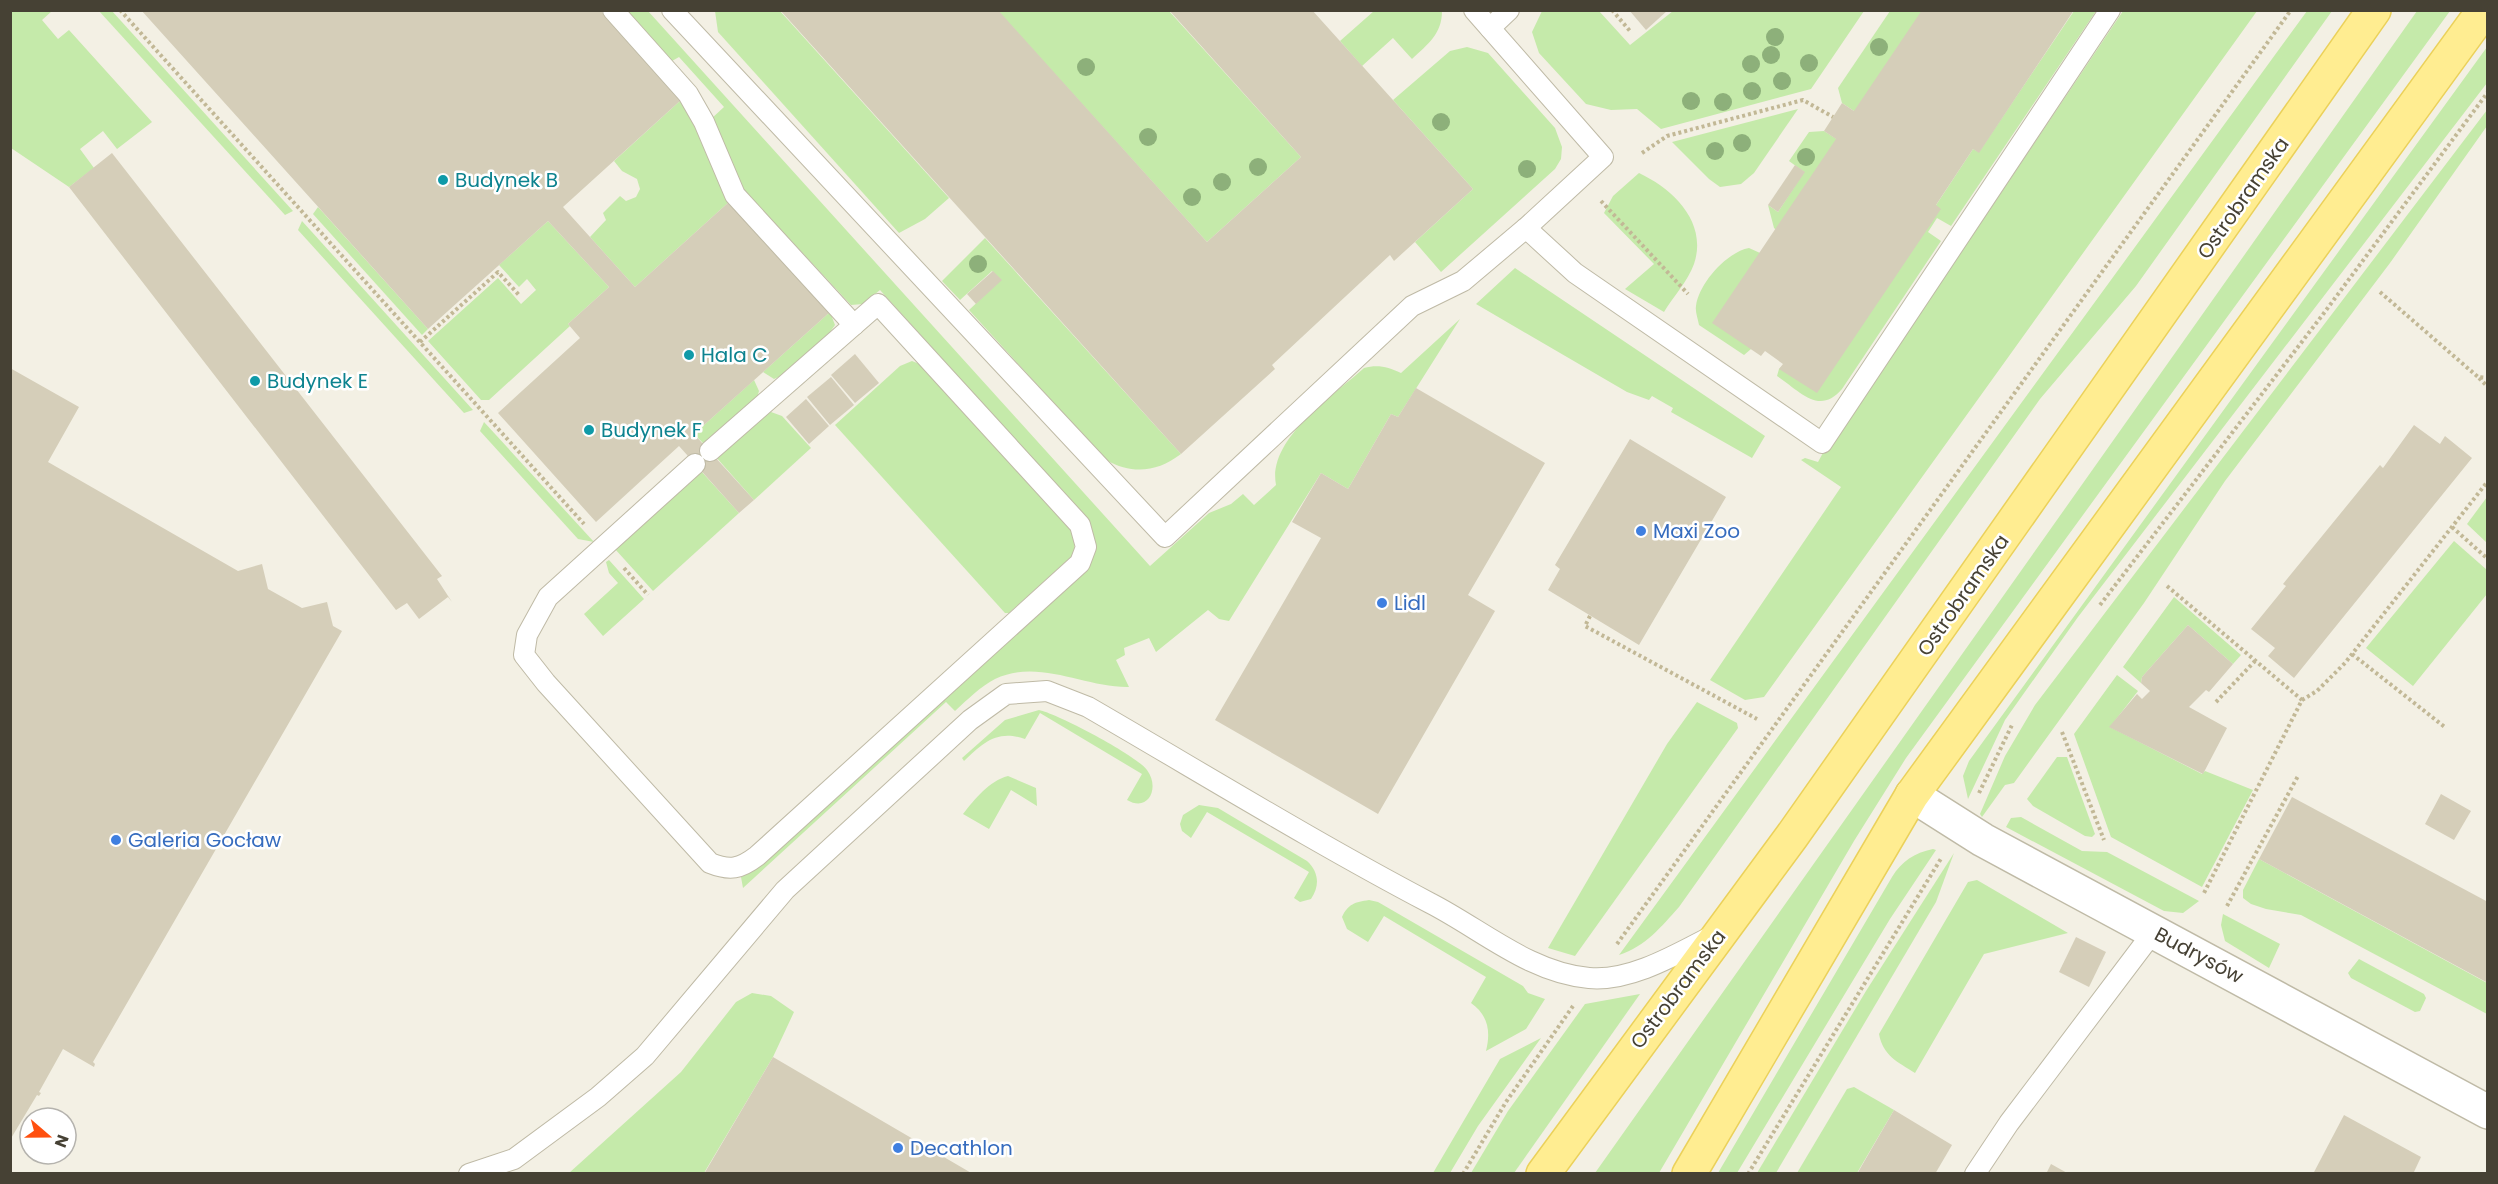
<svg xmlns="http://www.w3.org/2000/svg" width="2498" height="1184" viewBox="0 0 2498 1184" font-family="Poppins,sans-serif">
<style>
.green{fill:#c5eaaa}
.building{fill:#d5ceb9}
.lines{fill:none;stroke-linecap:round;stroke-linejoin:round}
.lane-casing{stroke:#bfbaa6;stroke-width:22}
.street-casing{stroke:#bfbaa6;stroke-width:36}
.primary-casing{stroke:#ebd15a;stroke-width:36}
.path{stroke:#c2b896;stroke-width:4;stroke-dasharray:3 3;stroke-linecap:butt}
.lane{stroke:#fff;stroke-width:20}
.street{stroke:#fff;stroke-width:33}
.primary{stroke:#ffed91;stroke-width:33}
.tree{fill:#8db07a}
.culture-dot{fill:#0f9aa8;stroke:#fff;stroke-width:2}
.shop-dot{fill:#3f7fe0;stroke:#fff;stroke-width:2}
.labels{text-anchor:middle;stroke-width:5;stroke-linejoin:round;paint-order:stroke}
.culture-label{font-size:20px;fill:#0d838f;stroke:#fff;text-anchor:start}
.street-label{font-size:20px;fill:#464134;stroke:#fff}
.shop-label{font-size:20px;fill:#366cbe;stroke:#fff;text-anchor:start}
</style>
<rect width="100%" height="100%" fill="#f3f0e4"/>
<g class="green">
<path d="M12,10L52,11L42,20L58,39L69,30L152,122L117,149L103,131L80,149L94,168L69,187L11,148Z"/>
<path d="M99,11H112L293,211L285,215Z"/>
<path d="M626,11H648L1150,566L1209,513L1231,504L1243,494L1254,505L1276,485C1267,439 1333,396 1364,368C1378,364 1388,367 1401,373L1460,319L1398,417L1391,414L1348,489L1321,473L1229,621L1219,619L1208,610L1156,652L1149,638L1124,648L1125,655L1116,660L1129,687C1085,688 1039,658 995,679C981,686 967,700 955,711L946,702L743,888L741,877L751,872L1087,567C1094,549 1096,539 1088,520L880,290L863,304L851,305L743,189L711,119L724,107L679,57L672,61Z"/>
<path d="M715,11H780L949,198L925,219L899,233L718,32Z"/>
<path d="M998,11H1169L1301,157L1207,242Z"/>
<path d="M1374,11H1442C1442,34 1428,44 1412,59L1393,38L1362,66L1340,41Z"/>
<path d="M1542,11H1599L1630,45L1673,11H1864L1811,89L1661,129L1637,109L1611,110L1586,104L1539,53L1532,32Z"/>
<path d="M1890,11H1934L1860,115L1842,103L1838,88Z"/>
<path d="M2074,11H2096L1951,226L1937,218L1928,232L1941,241L1842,389C1819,416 1800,391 1777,376L1779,369L1915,237L1973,149L1979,152Z"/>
<path d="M2123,11H2257L1764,697L1745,700L1710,680L1841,487L1801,460L1805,458L1818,462L1824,451H1828Z"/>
<path d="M2307,11H2332L2136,286L2040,399L1679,907C1661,927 1646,946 1619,955Z"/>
<path d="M2417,11H2450L1906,758L1854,841L1659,1173H1595Z"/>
<path d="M1467,47L1488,53L1555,128L1562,147L1561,159L1555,169L1441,272L1415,242L1473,189L1393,100L1450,51Z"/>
<path d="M2487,47V83L2078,617L2005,720L1968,799L1963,776L1969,761Z"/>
<path d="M681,100H685L730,201L635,287L590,237L606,220L603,213L620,196L626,201L636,197L640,189L637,179L622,171L614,161Z"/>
<path d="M1798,109L1754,173L1741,184L1720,187L1709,179L1672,142Z"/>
<path d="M2487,110V126L2390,263L2225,481L2144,603L2014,783L2005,785L1982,817L1980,814L2005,756L2035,705Z"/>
<path d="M1824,131L1843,143L1781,234L1774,228L1768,205L1778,212L1804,172L1789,161L1809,132Z"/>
<path d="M1639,173C1673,189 1708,222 1694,264C1688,281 1673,297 1664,312L1625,289L1654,264L1604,213L1613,196Z"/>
<path d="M318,207L428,329L422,335L313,214Z"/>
<path d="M302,221L473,410L464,413L298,230Z"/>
<path d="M548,221L609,287L568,324L570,326L489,400H481L428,341L498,278L521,304L536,290L527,279L519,287L499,265Z"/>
<path d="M985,238L1181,454C1157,472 1133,475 1106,460L969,310L1001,280L992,271L960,300L942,281Z"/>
<path d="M1749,248L1769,257L1751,349L1744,355L1699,325C1698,319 1695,312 1696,306C1699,283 1727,252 1749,248Z"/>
<path d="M1515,268L1765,436L1752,458L1671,412L1673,408L1652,396L1649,400L1627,392L1476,304Z"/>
<path d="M830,312L835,325L830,332L783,375L774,379L763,372Z"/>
<path d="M912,361L922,365L1071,530C1075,541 1076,545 1072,556L1009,613H1005L835,425L900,366Z"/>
<path d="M754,380L759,391L757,398L705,445L694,434Z"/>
<path d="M771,412L782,416L811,448L754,500L715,456L766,413Z"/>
<path d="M484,422L594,542L578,539L480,431Z"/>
<path d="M701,471L739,513L653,591L615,549Z"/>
<path d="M2487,497V543L2467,524Z"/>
<path d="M2454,541L2487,570V594L2413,686L2366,648Z"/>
<path d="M609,560L644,599L603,636L584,614L618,583L609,573L606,562Z"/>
<path d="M2174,597L2241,655L2233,664L2188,625L2142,677L2141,683L2123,667Z"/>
<path d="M2117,675L2138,691L2110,727L2202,774L2205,771L2253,790L2202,887L2111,837L2074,734Z"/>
<path d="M1697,702L1737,723L1738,728L1575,956L1548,948L1667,744Z"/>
<path d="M1039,710C1058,714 1136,755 1147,770C1160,787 1149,813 1127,800L1142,774L1040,713L1025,739C997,729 983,743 964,761L962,758L1005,720Z"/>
<path d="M2057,757H2067L2095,834L2092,837L2085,836L2033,806L2027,799Z"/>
<path d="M1008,776L1036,788L1037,806L1011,790L989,829L963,814C975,799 989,781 1008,776Z"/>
<path d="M1199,805L1218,808L1307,861C1319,872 1320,886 1311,899L1300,902L1294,898L1309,872L1207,812L1191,838L1182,831L1180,824L1183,815Z"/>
<path d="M2021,817L2082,851L2107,852L2199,901L2183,913L2164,911L2006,827L2011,818Z"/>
<path d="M1933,849L1936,850L1890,919L1737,1173H1718L1892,877C1902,861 1914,853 1933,849Z"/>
<path d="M1954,853L1936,902L1776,1173H1757L1866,991Z"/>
<path d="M2259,859L2487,983V1014L2301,915L2266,909L2251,904L2243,898V890Z"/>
<path d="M1977,880L2068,933L1984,954L1915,1073C1898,1062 1883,1056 1879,1034L1968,882Z"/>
<path d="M1369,900L1378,902L1523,986L1528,993L1545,999L1526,1029L1486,1051C1491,1031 1488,1015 1471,1003L1486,977L1384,916L1368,942L1347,929L1342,917C1348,904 1355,902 1369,900Z"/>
<path d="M2223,914L2280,944L2269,968L2225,941L2221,925Z"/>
<path d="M2359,959L2424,994L2426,998L2420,1011L2415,1012L2351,978L2348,973Z"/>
<path d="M752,993L771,996L794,1012L773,1057L704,1173H569L681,1072L736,1002Z"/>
<path d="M1640,994L1514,1173H1471L1508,1111L1585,1004Z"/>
<path d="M1541,1038L1478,1126L1450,1173H1433L1500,1059Z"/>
<path d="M1854,1087L1894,1110L1857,1173H1797L1847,1089Z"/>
</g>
<g class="building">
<path d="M141,10H600L681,100L563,207L635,287L730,201L830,312L694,434L754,500L739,513L679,446L596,522L498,413L580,338L568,324L609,287L548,221L428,329Z"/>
<path d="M780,10H998L1207,242L1301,157L1169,10H1312L1473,189L1394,261L1390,255L1272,365L1275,369L1181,454Z"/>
<path d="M1629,10H1668L1646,30Z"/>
<path d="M1922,10H2074L1979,153L1973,149L1936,205L1941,209L1817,393L1779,369L1783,364L1765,351L1761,356L1712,323L1836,139L1824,131L1842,103L1854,111Z"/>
<path d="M112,153L442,576L437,579L452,602L448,597L419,619L407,603L396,610L69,187Z"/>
<path d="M1795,165L1805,172L1778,212L1768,205Z"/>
<path d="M993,271L1002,280L976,304L967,294Z"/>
<path d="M855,354L879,383L855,403L831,375Z"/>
<path d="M10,368L79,407L48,462L238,571L262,564L268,589L302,608L327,602L333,626L342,631L93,1062L95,1064L94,1067L63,1049L39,1092L41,1093L39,1096L37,1095L10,1140Z"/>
<path d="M831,377L854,405L830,425L807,397Z"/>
<path d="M1416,388L1545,463L1468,595L1495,611L1378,814L1215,720L1321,538L1292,522L1321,473L1348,489L1391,414L1398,417Z"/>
<path d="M806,399L829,426L809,444L786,417Z"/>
<path d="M2414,425L2440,444L2445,436L2472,458L2294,678L2268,656L2275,648L2251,629L2286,586L2283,584L2380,465L2383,468Z"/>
<path d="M1630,439L1726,497L1639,645L1548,590L1560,569L1555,565Z"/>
<path d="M2188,625L2233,664L2209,692L2206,690L2189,707L2227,728L2203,774L2109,727L2137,694L2142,699L2150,691L2141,683L2142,677Z"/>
<path d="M2441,794L2471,811L2454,840L2425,824Z"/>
<path d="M2292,797L2488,902V983L2259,859Z"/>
<path d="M2076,937L2106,952L2089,987L2059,972Z"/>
<path d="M773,1057L884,1122L973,1174H704Z"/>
<path d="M1894,1110L1952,1145L1935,1174H1857Z"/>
<path d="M2344,1115L2421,1157L2413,1174H2313Z"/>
<path d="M2051,1164L2069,1174H2046Z"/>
</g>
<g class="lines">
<defs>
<g id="lane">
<path d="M613,10L688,94L704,122L735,195L854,325"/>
<path d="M672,10L1165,537L1412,306L1463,281L1526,228L1603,157L1474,10"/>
<path d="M1490,28L1509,10"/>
<path d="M1526,228L1575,273L1822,443L2110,10"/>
<path d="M695,464L548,597L527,635L524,655L546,683L710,863C730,871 740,869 757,856L1080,563L1086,547L1080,525L878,304L710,451"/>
<path d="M469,1174L514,1159L598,1097L645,1056L785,890L970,720L1006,694L1047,691L1088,707C1202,773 1314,842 1430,903C1481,929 1530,973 1589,978C1630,982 1677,954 1712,936"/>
<path d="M1975,1174L2009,1123L2154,931"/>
</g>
<path id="street" d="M1912,795L1983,840L2488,1112"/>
<g id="primary">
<path d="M1543,1174L1792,836L2374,10"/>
<path d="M1689,1174L1912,795L2484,10"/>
</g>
</defs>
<use href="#lane" class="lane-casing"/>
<use href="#street" class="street-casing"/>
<use href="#primary" class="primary-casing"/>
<g class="path">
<path d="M120,10L584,524"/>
<path d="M1612,10L1630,31"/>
<path d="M1642,153L1667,136L1803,100L1833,117"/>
<path d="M1601,201L1688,294"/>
<path d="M2380,292L2478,377L2488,378"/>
<path d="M420,342L498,272L519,295"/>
<path d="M2479,378L2488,387"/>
<path d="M2452,527L2488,559"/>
<path d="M624,568L648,595"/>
<path d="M2167,586L2302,700L2204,893"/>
<path d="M2100,605L2324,313L2488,92"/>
<path d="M1590,616L1585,626L1757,719"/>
<path d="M2352,654L2446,728"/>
<path d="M2302,700L2317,691L2345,663L2488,481"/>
<path d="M2216,702L2255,661"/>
<path d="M2062,732L2104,840"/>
<path d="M1979,793L2012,725"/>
<path d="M2227,906L2298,776"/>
<path d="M1617,944L2291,10"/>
<path d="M1463,1174L1506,1102L1573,1006"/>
<path d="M1748,1174L1942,857"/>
</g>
<use href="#lane" class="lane"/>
<use href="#street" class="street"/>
<use href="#primary" class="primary"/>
</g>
<g class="tree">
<circle cx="1775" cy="37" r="9"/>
<circle cx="1879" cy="47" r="9"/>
<circle cx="1771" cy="55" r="9"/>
<circle cx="1809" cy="63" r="9"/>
<circle cx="1751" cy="64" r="9"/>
<circle cx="1086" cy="67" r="9"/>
<circle cx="1782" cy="81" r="9"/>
<circle cx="1752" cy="91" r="9"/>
<circle cx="1691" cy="101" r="9"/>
<circle cx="1723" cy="102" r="9"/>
<circle cx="1441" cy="122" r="9"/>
<circle cx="1148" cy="137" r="9"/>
<circle cx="1742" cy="143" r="9"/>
<circle cx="1715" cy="151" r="9"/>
<circle cx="1806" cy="157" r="9"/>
<circle cx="1258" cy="167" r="9"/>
<circle cx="1527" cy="169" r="9"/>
<circle cx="1222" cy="182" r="9"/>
<circle cx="1192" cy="197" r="9"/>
<circle cx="978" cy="264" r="9"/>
</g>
<g class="culture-dot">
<circle cx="443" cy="180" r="6"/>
<circle cx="689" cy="355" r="6"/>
<circle cx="255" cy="381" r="6"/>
<circle cx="589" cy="430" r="6"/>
</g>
<g class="shop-dot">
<circle cx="1641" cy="531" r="6"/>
<circle cx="1382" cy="603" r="6"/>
<circle cx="116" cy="840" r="6"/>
<circle cx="898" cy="1148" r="6"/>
</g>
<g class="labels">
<g class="culture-label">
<text x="455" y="187">Budynek B</text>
<text x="701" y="362">Hala C</text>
<text x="267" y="388">Budynek E</text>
<text x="601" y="437">Budynek F</text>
</g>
<g class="street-label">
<text transform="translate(2243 198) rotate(-55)" y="7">Ostrobramska</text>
<text transform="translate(1963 595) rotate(-55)" y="7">Ostrobramska</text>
<text transform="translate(2199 955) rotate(28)" y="7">Budrysów</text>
<text transform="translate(1678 989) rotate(-53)" y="7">Ostrobramska</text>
</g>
<g class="shop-label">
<text x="1653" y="538">Maxi Zoo</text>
<text x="1394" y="610">Lidl</text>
<text x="128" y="847">Galeria Gocław</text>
<text x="910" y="1155">Decathlon</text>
</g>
</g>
<rect width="2498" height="1184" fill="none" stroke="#464134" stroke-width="24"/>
<g transform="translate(48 1136) rotate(110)"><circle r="28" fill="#ffffff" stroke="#b5b3ae" stroke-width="1.5"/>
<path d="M0-4.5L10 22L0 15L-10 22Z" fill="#ff500f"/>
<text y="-9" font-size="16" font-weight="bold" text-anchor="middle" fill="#464134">N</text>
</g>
</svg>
